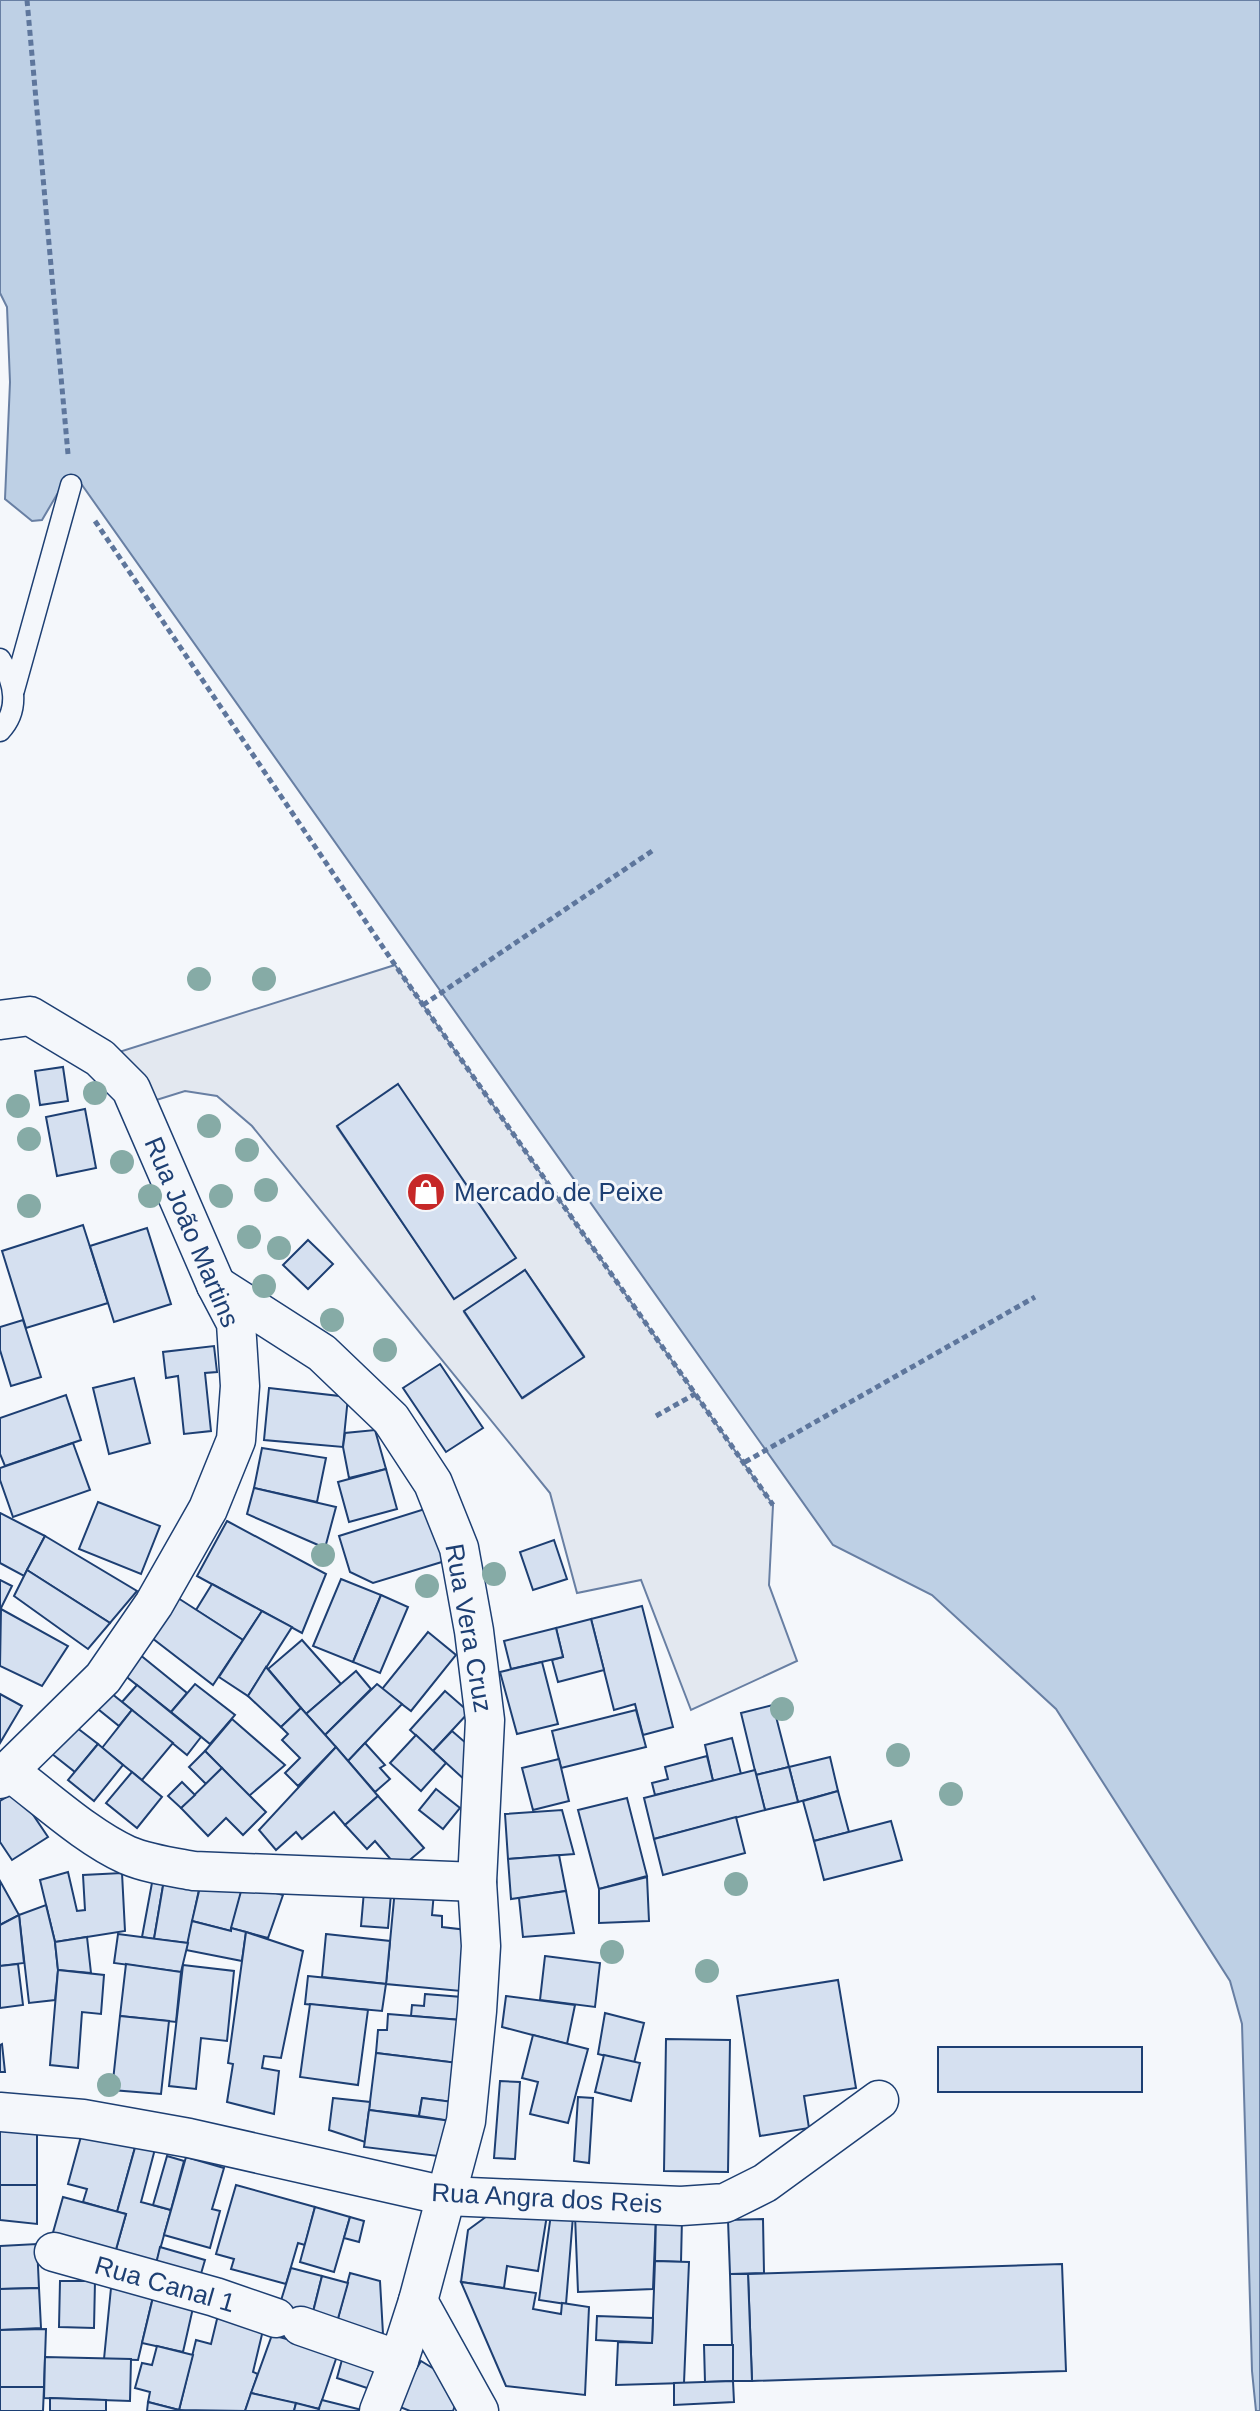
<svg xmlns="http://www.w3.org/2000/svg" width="1260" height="2411" viewBox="0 0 1260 2411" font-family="Helvetica,sans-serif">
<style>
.parking{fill:#e3e8f0;stroke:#687fa3;stroke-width:2;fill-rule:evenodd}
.water{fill:#bed0e5;stroke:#687fa3;stroke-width:2}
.building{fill:#d5e0f0;stroke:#1d3f73;stroke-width:2}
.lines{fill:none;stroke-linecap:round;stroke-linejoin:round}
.lane-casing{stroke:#1d3f73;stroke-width:23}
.street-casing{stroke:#1d3f73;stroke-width:41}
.path{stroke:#5e769c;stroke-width:5;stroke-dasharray:6 4;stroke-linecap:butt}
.lane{stroke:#f4f7fb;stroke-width:20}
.street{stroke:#f4f7fb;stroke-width:38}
.tree{fill:#86aba6}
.labels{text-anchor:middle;stroke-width:6;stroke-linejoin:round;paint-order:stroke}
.poi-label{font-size:26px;fill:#1d3f73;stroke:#f4f7fb;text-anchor:start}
.street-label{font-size:26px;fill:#1d3f73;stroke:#f4f7fb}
</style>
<rect width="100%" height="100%" fill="#f4f7fb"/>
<path class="parking" d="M395,965L773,1505L769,1585L797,1661L691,1710L641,1580L577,1593L550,1493L252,1126L217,1096L185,1091L137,1106L100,1058ZM398,1085L454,1298L337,1127ZM525,1270L584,1356L523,1398L464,1312Z"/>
<path class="water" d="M0,0H1260V2411H1256L1252,2371L1242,2024L1230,1981L1056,1709L932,1595L833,1545L82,485L62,486L42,520L32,521L5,499L10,382L7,307L0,293Z"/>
<g class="building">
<path d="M63,1067L68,1101L40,1105L35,1071Z"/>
<path d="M398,1084L516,1258L454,1299L337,1126Z"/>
<path d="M85,1109L96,1168L57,1176L46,1117Z"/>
<path d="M83,1225L108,1303L26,1328L2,1251Z"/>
<path d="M147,1228L171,1304L114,1322L90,1246Z"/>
<path d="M308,1240L333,1264L308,1289L283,1265Z"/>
<path d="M525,1270L584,1357L522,1398L464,1311Z"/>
<path d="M23,1320L41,1377L11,1386L0,1350V1327Z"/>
<path d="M214,1346L217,1372L205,1373L211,1431L184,1434L178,1376L166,1378L163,1352Z"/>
<path d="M440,1364L483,1428L446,1452L403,1388Z"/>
<path d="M134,1378L150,1443L109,1454L93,1388Z"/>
<path d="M269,1388L348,1397L343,1447L264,1440Z"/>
<path d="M66,1395L81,1440L5,1466L0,1454V1418Z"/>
<path d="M375,1430L386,1469L349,1478L343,1447L345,1433Z"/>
<path d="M73,1443L90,1490L13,1517L0,1480V1468Z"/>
<path d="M262,1448L326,1458L317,1502L254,1488Z"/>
<path d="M386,1469L397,1509L349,1522L338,1482Z"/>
<path d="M254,1488L336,1507L325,1548L247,1514Z"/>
<path d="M98,1502L160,1526L141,1574L79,1549Z"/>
<path d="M428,1508L445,1561L373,1583L350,1572L339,1536Z"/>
<path d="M0,1513L45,1536L24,1576L0,1563Z"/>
<path d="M227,1521L326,1574L302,1633L197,1576Z"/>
<path d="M45,1536L137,1591L110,1623L27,1570Z"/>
<path d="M554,1540L567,1579L533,1590L520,1552Z"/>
<path d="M27,1570L110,1623L88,1649L14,1596Z"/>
<path d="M341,1579L381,1595L353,1662L313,1646Z"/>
<path d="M0,1580L12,1586L0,1610Z"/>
<path d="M212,1584L262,1611L243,1640L196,1610Z"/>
<path d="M381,1595L408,1607L380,1673L353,1662Z"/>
<path d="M178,1598L243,1640L213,1685L152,1638Z"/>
<path d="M642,1606L673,1727L643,1735L635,1704L614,1710L591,1619Z"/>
<path d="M1,1609L68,1646L42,1686L0,1666Z"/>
<path d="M262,1611L292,1627L248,1696L219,1677Z"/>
<path d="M591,1619L604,1670L558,1682L552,1660L563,1657L556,1628Z"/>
<path d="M556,1628L563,1657L511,1669L504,1641Z"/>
<path d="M428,1632L456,1655L411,1711L382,1689Z"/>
<path d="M302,1640L341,1684L306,1714L268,1669Z"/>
<path d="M139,1654L187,1693L171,1712L123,1674Z"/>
<path d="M542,1662L558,1724L517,1734L500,1672Z"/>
<path d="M266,1667L301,1708L281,1727L248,1696Z"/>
<path d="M356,1671L371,1689L325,1735L306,1714Z"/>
<path d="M195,1684L235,1715L210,1744L171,1712Z"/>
<path d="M377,1684L402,1704L348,1761L325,1735Z"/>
<path d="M137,1685L201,1737L187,1755L122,1702Z"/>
<path d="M106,1689L132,1710L119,1726L93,1705Z"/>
<path d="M445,1691L469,1712L433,1751L410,1730Z"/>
<path d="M0,1694L22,1706L0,1743Z"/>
<path d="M773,1705L789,1767L756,1775L741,1713Z"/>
<path d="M301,1708L336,1747L298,1786L285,1773L300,1758L282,1740L288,1734L281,1727Z"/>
<path d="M132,1710L173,1743L142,1780L102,1748Z"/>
<path d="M636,1710L646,1747L561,1768L552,1731Z"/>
<path d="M232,1719L285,1765L249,1796L205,1751Z"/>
<path d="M72,1724L98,1744L75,1772L47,1750Z"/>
<path d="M452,1731L474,1750L466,1781L433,1751Z"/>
<path d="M416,1735L446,1763L421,1791L390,1763Z"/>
<path d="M732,1738L741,1774L713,1781L705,1745Z"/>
<path d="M365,1743L385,1765L380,1768L390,1779L375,1792L348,1761Z"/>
<path d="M98,1744L123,1765L94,1801L68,1780Z"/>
<path d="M336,1747L378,1796L345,1825L334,1812L302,1839L296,1832L276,1850L259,1830Z"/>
<path d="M205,1751L222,1768L206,1784L189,1767Z"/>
<path d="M707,1756L713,1781L655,1795L652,1783L668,1779L665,1767Z"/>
<path d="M830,1757L838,1791L798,1802L789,1767Z"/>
<path d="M559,1759L569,1801L533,1810L522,1768Z"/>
<path d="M789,1767L798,1802L765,1810L756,1775Z"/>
<path d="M222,1768L266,1812L243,1835L226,1818L208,1836L181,1808Z"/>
<path d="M755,1770L765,1810L654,1839L644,1798Z"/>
<path d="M132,1772L162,1797L137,1828L106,1803Z"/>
<path d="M182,1782L195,1795L181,1808L168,1796Z"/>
<path d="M436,1789L460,1808L443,1829L419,1810Z"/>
<path d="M17,1791L48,1837L12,1860L0,1842V1801Z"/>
<path d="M838,1791L849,1832L814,1841L803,1801Z"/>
<path d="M378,1796L424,1848L399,1869L375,1841L367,1849L345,1825Z"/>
<path d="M627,1798L647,1876L599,1889L578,1810Z"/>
<path d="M562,1810L574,1854L508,1859L505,1814Z"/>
<path d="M736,1817L745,1853L663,1875L654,1839Z"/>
<path d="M891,1821L902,1860L824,1880L814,1841Z"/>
<path d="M559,1855L566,1891L511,1899L508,1859Z"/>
<path d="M68,1872L77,1911L85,1910L83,1875L122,1873L125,1931L55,1942L40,1880Z"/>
<path d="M154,1872L165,1874L154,1939L142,1937Z"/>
<path d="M165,1874L201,1880L188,1943L154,1939Z"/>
<path d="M203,1874L244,1882L231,1931L192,1921Z"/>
<path d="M647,1877L649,1921L599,1923V1889Z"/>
<path d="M0,1881L19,1915L0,1925Z"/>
<path d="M243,1884L283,1895L268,1938L231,1928Z"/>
<path d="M395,1889L434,1892L432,1915L442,1916V1927L467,1930L461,1991L386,1984Z"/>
<path d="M364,1891L391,1894L388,1928L361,1926Z"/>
<path d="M566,1891L574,1933L523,1937L519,1898Z"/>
<path d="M46,1905L55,1942L58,1970L55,2000L29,2003L19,1915Z"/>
<path d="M19,1915L24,1963L0,1966V1925Z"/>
<path d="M192,1921L231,1931V1928L246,1932L242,1961L186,1950Z"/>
<path d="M246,1932L303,1951L281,2058L264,2056L262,2068L279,2071L274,2114L227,2102L233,2064L228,2063Z"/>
<path d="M118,1934L188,1943L181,1972L114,1963Z"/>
<path d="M326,1934L390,1941L386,1984L322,1977Z"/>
<path d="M87,1937L91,1973L58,1970L55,1942Z"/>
<path d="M545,1956L600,1963L595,2007L540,2000Z"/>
<path d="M18,1964L23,2005L0,2008V1966Z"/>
<path d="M126,1964L181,1972L176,2022L120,2016Z"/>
<path d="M183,1965L234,1971L227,2041L201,2038L196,2089L169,2086Z"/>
<path d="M58,1970L104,1975L101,2014L82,2012L78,2068L50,2065Z"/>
<path d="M308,1976L386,1984L382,2011L305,2004Z"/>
<path d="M838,1980L856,2088L804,2096L809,2128L760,2136L737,1996Z"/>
<path d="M425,1994L462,1997L461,2020L411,2016L412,2005L424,2006Z"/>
<path d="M506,1996L575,2005L567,2044L502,2027Z"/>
<path d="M310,2004L368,2010L358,2085L300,2077Z"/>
<path d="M605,2013L644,2023L634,2063L598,2054Z"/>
<path d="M388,2014L461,2020L458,2063L376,2053L378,2030H387Z"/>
<path d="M120,2016L169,2021L161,2094L112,2090Z"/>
<path d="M533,2035L588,2049L568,2123L530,2114L538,2082L522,2078Z"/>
<path d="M666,2039L730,2040L728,2172L664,2171Z"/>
<path d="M2,2044L5,2072H0V2045Z"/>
<rect x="938" y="2047" width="204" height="45"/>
<path d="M376,2053L458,2063L453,2102L422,2098L419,2116L369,2110Z"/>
<path d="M604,2055L640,2063L631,2101L595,2092Z"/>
<path d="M500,2081L520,2082L515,2159L494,2158Z"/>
<path d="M578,2097L593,2098L589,2163L574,2161Z"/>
<path d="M333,2098L370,2102L365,2142L329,2130Z"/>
<path d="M422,2098L453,2102L451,2121L419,2116Z"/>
<path d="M369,2110L451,2121L446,2157L364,2147Z"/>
<rect x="0" y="2121" width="37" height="64"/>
<path d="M83,2129L136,2144L117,2212L83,2202L87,2189L68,2184Z"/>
<path d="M136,2144L155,2149L141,2202L171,2210L156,2264L115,2253L126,2214L117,2212Z"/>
<path d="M167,2156L184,2161L171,2210L153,2205Z"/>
<path d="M186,2157L224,2168L212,2209L220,2211L210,2248L164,2235Z"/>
<path d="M0,2185H37V2224L0,2220Z"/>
<path d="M236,2185L315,2207L305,2245L298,2243L286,2284L231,2269L234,2259L216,2254Z"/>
<path d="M63,2197L126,2214L115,2253L52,2236Z"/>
<path d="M315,2207L350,2217L334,2272L300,2262Z"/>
<path d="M498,2208L547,2215L538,2271L507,2266L504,2288L461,2282L468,2230Z"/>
<path d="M551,2214L573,2216L566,2304L539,2300Z"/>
<path d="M575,2215L656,2216L653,2289L578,2292Z"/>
<path d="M656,2216L682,2218L681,2262L655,2261Z"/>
<path d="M350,2217L364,2221L359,2242L344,2238Z"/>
<path d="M763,2219L764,2273L730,2274L728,2220Z"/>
<path d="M37,2244L39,2288L0,2289V2246Z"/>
<path d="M160,2247L205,2260L200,2277L156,2264Z"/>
<path d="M655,2261L689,2262L684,2383L616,2385L618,2342L652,2343Z"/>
<path d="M1062,2264L1066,2371L752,2381L748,2274Z"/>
<path d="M291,2268L322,2276L312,2316L279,2307Z"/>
<path d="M350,2273L380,2281L383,2334L337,2322Z"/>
<path d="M730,2274H748L752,2381H733Z"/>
<path d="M322,2276L348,2283L337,2322L312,2316Z"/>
<path d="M60,2281H95L94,2328L59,2327Z"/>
<path d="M461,2282L536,2293L533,2309L561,2314L562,2303L589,2307L585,2395L506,2386Z"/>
<path d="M39,2288L41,2328L0,2330V2289Z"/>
<path d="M111,2288L153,2297L138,2360L104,2359Z"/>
<path d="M155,2289L195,2299L183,2352L142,2343Z"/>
<path d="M218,2315L264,2326L253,2372L258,2374L245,2411L179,2410L196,2340L211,2344Z"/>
<path d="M597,2316L653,2318L652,2343L596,2340Z"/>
<path d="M46,2329L44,2387H0V2330Z"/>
<path d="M272,2335L338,2353L319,2409L251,2393Z"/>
<path d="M704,2345H733V2381L705,2382Z"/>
<path d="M157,2346L193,2355L179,2410L148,2402L150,2392L135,2388L142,2363L152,2365Z"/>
<path d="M343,2356L380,2368L373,2390L337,2378Z"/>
<path d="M45,2357L131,2359L130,2401L44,2398Z"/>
<path d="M421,2361L462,2386L453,2411H410L395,2405Z"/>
<path d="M733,2381L734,2402L674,2405V2383Z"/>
<path d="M0,2387H44L43,2411H0Z"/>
<path d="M251,2393L296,2403L294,2411H245Z"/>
<path d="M50,2398L106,2400V2411H50Z"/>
<path d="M322,2400L366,2411H318Z"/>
<path d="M148,2402L179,2410L185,2411H147Z"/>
<path d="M296,2403L319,2409L318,2411H294Z"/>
</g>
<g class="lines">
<defs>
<g id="lane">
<path d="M0,659C15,682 20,710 0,731"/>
<path d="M14,690L71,485"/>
</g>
<g id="street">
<path d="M0,1020L30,1016L100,1058L131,1089L216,1285L236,1323L240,1386L236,1440L208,1509L154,1604L103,1678L0,1779"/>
<path d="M216,1285L322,1353L391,1419L433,1483L459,1548L474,1631L485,1720L477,1882L481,1946L477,2011L466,2121L418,2301L399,2360L379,2411"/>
<path d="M10,1772C45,1798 87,1837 127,1855C148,1864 172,1867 194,1871L477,1882"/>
<path d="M0,2112L83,2119L189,2138L446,2196L681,2206L725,2203L765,2183L879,2100"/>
<path d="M54,2252L215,2297L276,2318"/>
<path d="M418,2301L479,2411"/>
<path d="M301,2326L399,2360"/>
</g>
</defs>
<use href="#lane" class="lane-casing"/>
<use href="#street" class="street-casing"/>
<g class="path">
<path d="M27,0L68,454"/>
<path d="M95,521L395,965L773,1505"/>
<path d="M423,1005L655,849"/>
<path d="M656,1416L695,1394"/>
<path d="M745,1462L1035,1297"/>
</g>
<use href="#lane" class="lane"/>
<use href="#street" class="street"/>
</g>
<g class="tree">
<circle cx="199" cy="979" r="12"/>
<circle cx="264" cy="979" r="12"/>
<circle cx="95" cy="1093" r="12"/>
<circle cx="18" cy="1106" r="12"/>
<circle cx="209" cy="1126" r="12"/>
<circle cx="29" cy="1139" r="12"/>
<circle cx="247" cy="1150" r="12"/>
<circle cx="122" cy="1162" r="12"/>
<circle cx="266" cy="1190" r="12"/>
<circle cx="150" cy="1196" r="12"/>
<circle cx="221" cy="1196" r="12"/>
<circle cx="29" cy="1206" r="12"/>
<circle cx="249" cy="1237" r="12"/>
<circle cx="279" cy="1248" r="12"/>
<circle cx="264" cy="1286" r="12"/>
<circle cx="332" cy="1320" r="12"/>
<circle cx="385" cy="1350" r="12"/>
<circle cx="323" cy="1555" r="12"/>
<circle cx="494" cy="1574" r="12"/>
<circle cx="427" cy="1586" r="12"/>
<circle cx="782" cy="1709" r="12"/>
<circle cx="898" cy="1755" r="12"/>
<circle cx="951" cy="1794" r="12"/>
<circle cx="736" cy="1884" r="12"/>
<circle cx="612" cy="1952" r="12"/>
<circle cx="707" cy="1971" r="12"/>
<circle cx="109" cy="2085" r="12"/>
</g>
<defs>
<symbol id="shop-disc" viewBox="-11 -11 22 22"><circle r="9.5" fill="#c62828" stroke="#f4f7fb"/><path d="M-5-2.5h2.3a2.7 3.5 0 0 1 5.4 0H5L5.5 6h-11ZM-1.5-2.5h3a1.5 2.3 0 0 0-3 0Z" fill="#fff"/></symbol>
</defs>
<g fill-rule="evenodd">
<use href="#shop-disc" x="404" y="1170" width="44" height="44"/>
</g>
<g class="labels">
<g class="poi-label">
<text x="454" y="1201">Mercado de Peixe</text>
</g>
<g class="street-label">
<text transform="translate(192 1232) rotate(67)" y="9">Rua João Martins</text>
<text transform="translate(469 1628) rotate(80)" y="9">Rua Vera Cruz</text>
<text transform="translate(547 2198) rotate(3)" y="9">Rua Angra dos Reis</text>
<text transform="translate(165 2284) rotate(16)" y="9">Rua Canal 1</text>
</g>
</g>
</svg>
